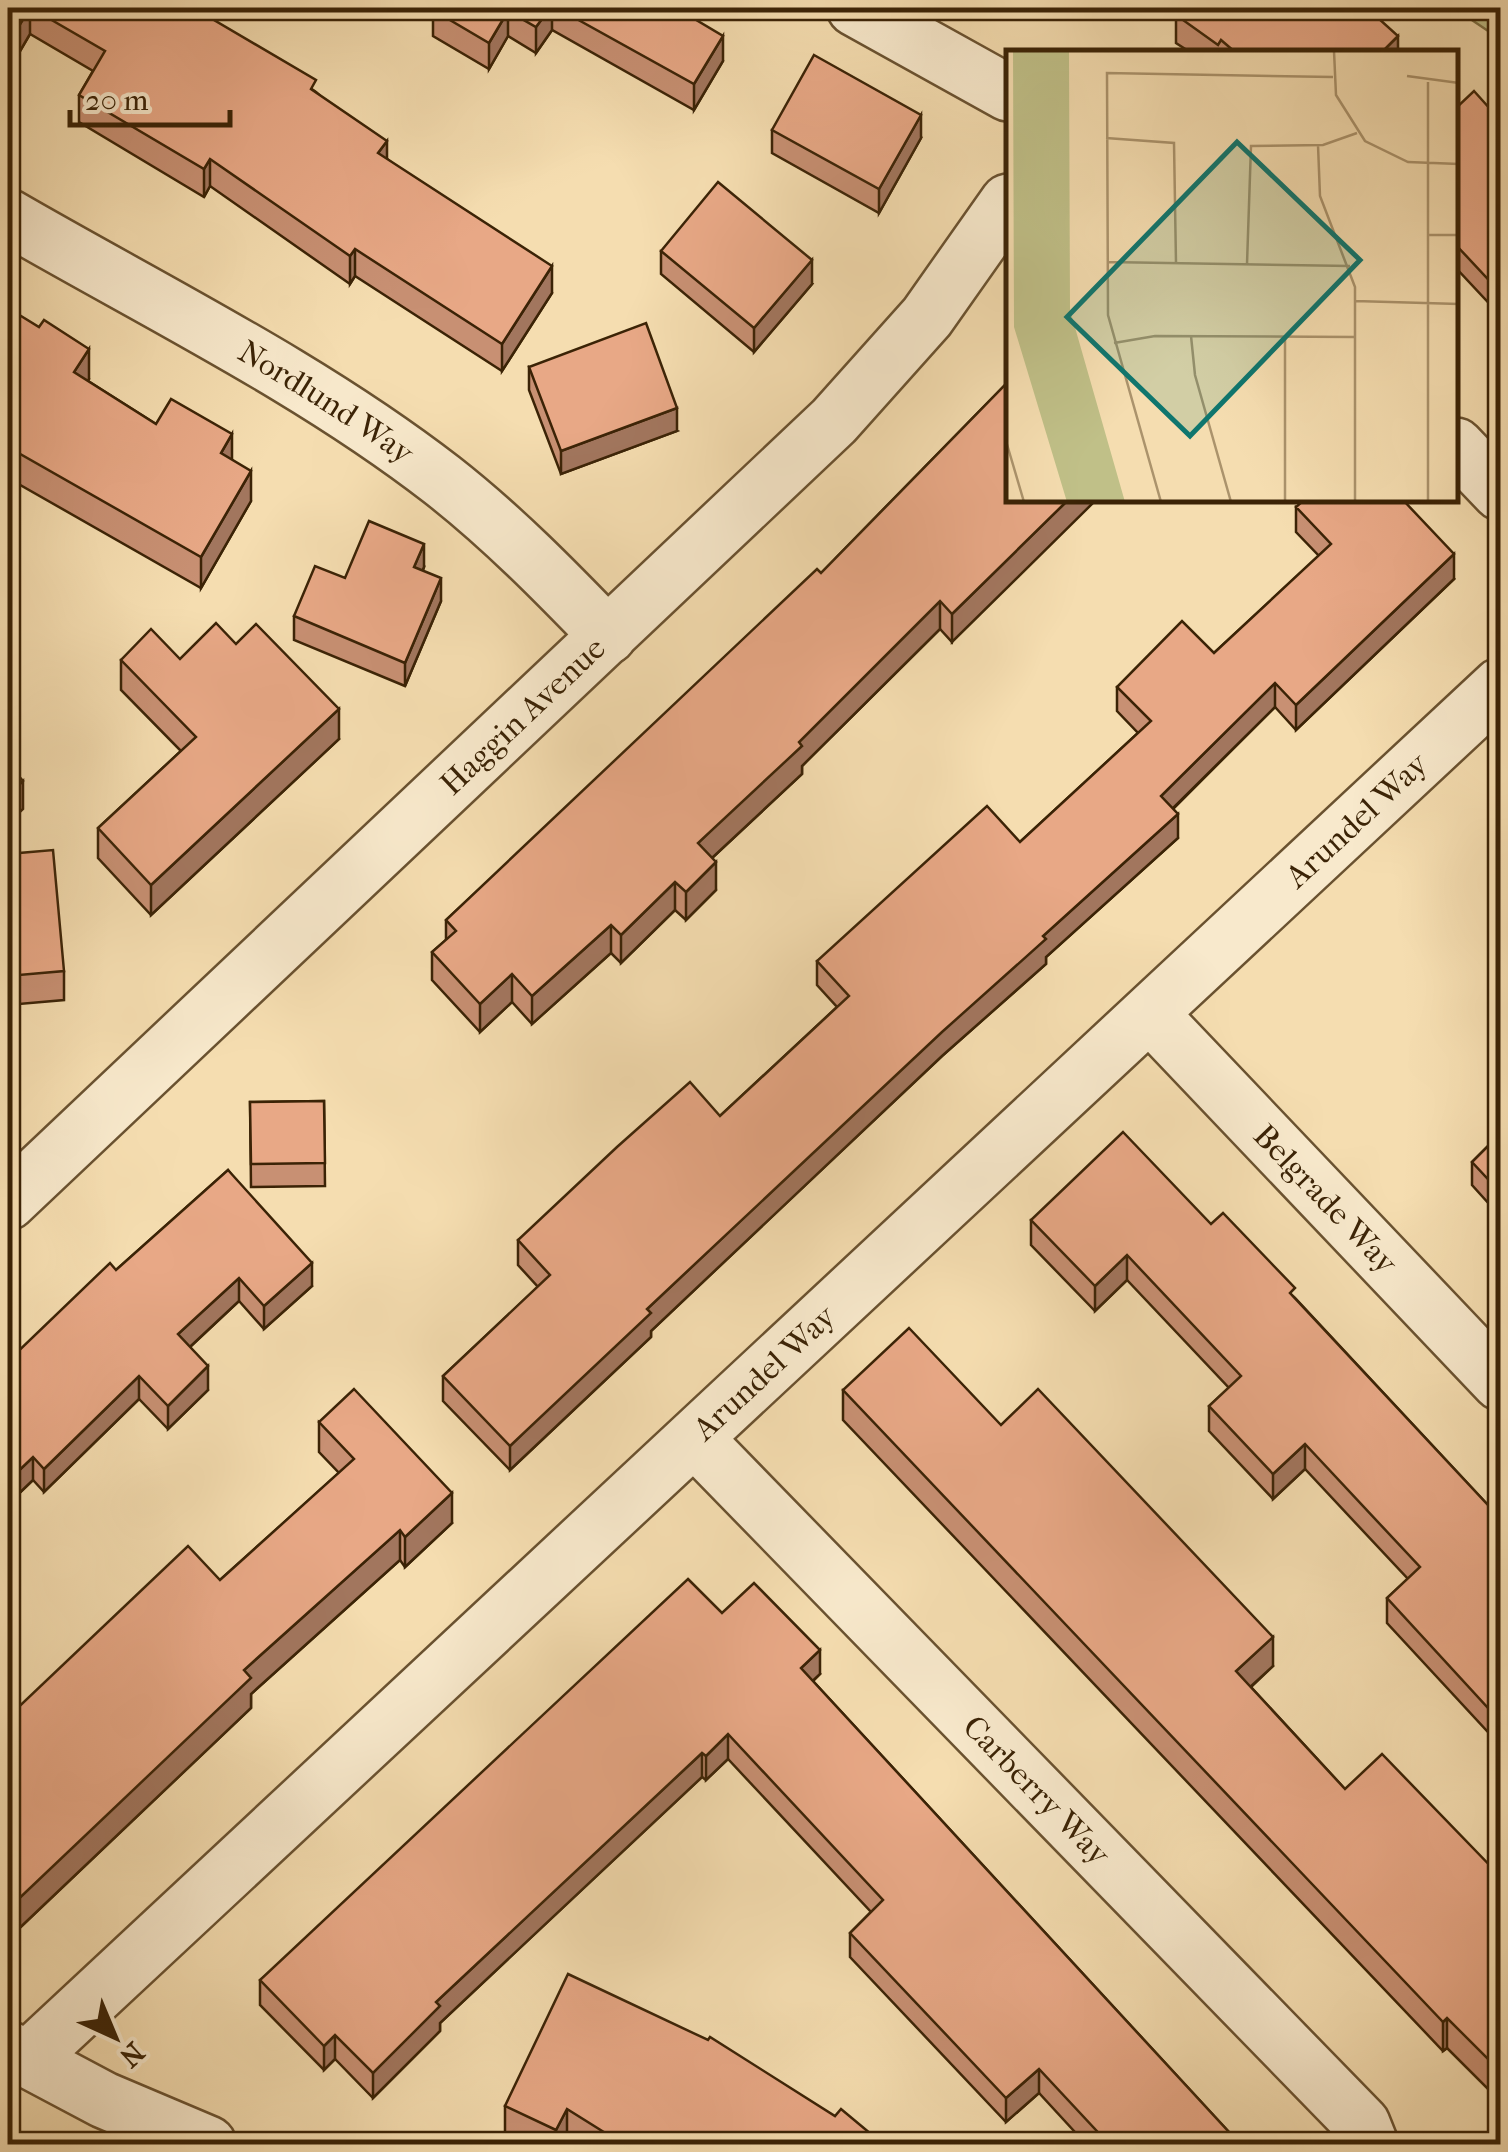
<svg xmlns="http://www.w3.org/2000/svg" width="1508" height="2152" viewBox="0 0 1508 2152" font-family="'IM FELL French Canon',serif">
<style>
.green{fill:#c0c088;stroke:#7e7247;stroke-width:2.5}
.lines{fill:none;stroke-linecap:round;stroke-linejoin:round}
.minor-casing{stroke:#6a5230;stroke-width:60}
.minor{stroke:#f8e9cc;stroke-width:55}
.wall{fill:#c89073;stroke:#3b2306;stroke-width:2.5}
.shaded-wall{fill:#a2765e;stroke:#3b2306;stroke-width:2.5}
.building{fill:#e8a886;stroke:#3b2306;stroke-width:2.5}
.labels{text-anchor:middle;stroke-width:9;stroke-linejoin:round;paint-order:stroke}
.street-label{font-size:32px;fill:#3b2306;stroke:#f8e9cc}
.inset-road{fill:none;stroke:#ab936c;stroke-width:2.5}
.view{fill:#0f766e;fill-opacity:0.15;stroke:#0f766e;stroke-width:5}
.inset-edge{fill:none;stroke:#3b2306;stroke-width:5}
</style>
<rect width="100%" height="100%" fill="#f5ddb0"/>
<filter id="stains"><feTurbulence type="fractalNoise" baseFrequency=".002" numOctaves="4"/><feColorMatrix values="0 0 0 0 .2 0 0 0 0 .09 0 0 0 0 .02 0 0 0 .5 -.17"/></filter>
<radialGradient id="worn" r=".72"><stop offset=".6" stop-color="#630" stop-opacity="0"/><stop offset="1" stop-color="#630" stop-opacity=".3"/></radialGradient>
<path class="green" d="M1454,8H1500V39Z"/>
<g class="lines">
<defs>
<g id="minor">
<path d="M855,8L1008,93"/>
<path id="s1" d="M8,217C153,301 309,377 442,480C502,527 555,581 608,636"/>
<path d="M1456,446L1500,492"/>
<path id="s2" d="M1150,1014L1500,1382"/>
<path id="s3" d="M8,1202L834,421L927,317L1008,202"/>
<path id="s4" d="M695,1439L1362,2124L1370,2144"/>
<path d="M8,2049L104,2100L208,2144"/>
<path id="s5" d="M29,2058L1500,686"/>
</g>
</defs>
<use href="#minor" class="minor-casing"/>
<use href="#minor" class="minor"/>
</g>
<g class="wall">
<path d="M8,8H205V15L316,92L387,159L552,293L502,371L355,276L350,284L210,186L204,197L79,122V95L93,71L30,34L16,58L8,54Z"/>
<path d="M435,8H676L723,61L694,110L552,30L536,53L508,36L489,69L433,36V10Z"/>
<path d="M1176,15L1398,52H1190L1176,43Z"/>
<path d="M1456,108L1500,120V315L1456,268Z"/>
<path d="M772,130L921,138L879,213L772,153Z"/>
<path d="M661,251L812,284L754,352L661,274Z"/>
<path d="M8,308L89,379L88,381L156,424L232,460L251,501L201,588L8,478Z"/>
<path d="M529,367L677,431L561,474L529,390Z"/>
<path d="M1005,385L952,642L940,629L802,766V774L712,858L716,890L686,920L675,910L621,963L611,953L532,1024L512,1002L480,1032L432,980V952L446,940V920L821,573Z"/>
<path d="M1296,507L1454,579L1296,730L1275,707L1173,809L1178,838L1046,957V964L942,1056L651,1331V1337L510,1470L443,1401V1376L538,1287L518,1265V1240L720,1116L837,1007L817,985V961L1020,842L1138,733L1117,711V687L1214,653L1319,556L1296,532Z"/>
<path d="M424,567L423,570L441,601L405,686L294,640V616L345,578Z"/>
<path d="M236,644L339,739L151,915L98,858V828L181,751L121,690V660L180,659Z"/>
<path d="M8,854L64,971V1000L8,1005Z"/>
<path d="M324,1101L325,1186L251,1187L250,1102Z"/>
<path d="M1500,1134V1216L1472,1185V1162Z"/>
<path d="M228,1170L312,1286L264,1329L239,1301L190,1347L208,1390L168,1429L139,1399L44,1492L33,1480L8,1504L116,1270Z"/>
<path d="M1031,1220L1211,1224L1295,1298L1500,1518V1745L1387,1623V1598L1408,1579L1305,1469L1273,1499L1209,1431V1406L1229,1388L1127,1280L1095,1311L1031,1245Z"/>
<path d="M843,1390L1001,1425L1273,1666L1251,1687L1345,1789L1500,1876V2101L1447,2048L1443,2051L843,1420Z"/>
<path d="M319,1422L452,1523L405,1567L400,1560L251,1694V1708L8,1939V1717L220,1580L339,1473L319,1452Z"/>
<path d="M722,1613L820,1674L813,1681L1240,2144H1086L1039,2093L1006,2122L850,1957V1933L871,1912L728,1759L706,1780L702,1777L440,2023V2031L373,2098L335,2059L324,2070L260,2005V1980Z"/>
<path d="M505,2106L835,2116L883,2144H576L567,2138L564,2144H523L505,2136Z"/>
</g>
<g class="shaded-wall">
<path d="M30,8V34L16,58V31Z"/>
<path d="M198,8H205V23L197,10Z"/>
<path d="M550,8H552V30L536,53V27Z"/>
<path d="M508,11V36L489,69V43Z"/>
<path d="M723,36V61L694,110V84Z"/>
<path d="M1398,36V52H1382Z"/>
<path d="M921,115V138L879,213V189Z"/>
<path d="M387,141V168L378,153Z"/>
<path d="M210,159V186L204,197V169Z"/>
<path d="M355,249V276L350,284V256Z"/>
<path d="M812,260V284L754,352V328Z"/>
<path d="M552,266V293L502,371V344Z"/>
<path d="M89,349V379L74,402V372Z"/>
<path d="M677,408V431L561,474V451Z"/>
<path d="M232,434V464L221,453Z"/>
<path d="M251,471V501L201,588V557Z"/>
<path d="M1068,500H1096L952,642V614Z"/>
<path d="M424,544V567L414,590V567Z"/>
<path d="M1454,554V579L1296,730V705Z"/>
<path d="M441,578V601L405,686V663Z"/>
<path d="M940,601V629L802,766V774L698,871V843Z"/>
<path d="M1275,683V707L1161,820V796Z"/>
<path d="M339,709V739L151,915V885Z"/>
<path d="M23,781V809L8,823V795Z"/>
<path d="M1178,814V838L1046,957V964L942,1056L651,1331V1337L510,1470V1446L647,1309L1043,936Z"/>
<path d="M716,862V890L686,920V892Z"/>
<path d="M675,882V910L621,963V935Z"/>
<path d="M611,925V953L532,1024V996Z"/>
<path d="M512,974V1002L480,1032V1004Z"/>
<path d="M1127,1255V1280L1095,1311V1286Z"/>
<path d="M312,1263V1286L264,1329V1306Z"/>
<path d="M239,1278V1301L178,1358V1334Z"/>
<path d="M208,1366V1390L168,1429V1406Z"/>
<path d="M139,1376V1399L44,1492V1469Z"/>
<path d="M1305,1444V1469L1273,1499V1474Z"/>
<path d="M33,1457V1480L8,1504V1481Z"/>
<path d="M452,1493V1523L405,1567V1537Z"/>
<path d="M400,1530V1560L251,1694V1708L8,1939V1909L244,1670Z"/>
<path d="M1273,1637V1666L1236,1700V1671Z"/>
<path d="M820,1650V1674L801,1692V1668Z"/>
<path d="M728,1734V1759L706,1780V1756Z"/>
<path d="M702,1753V1777L440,2023V2031L373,2098V2073L436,2002Z"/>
<path d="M1447,2018V2048L1443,2051V2022Z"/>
<path d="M335,2035V2059L324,2070V2046Z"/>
<path d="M1039,2069V2093L1006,2122V2098Z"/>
<path d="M567,2109V2138L564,2144H556V2130Z"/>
</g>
<g class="building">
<path d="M8,8H29L16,31L8,27Z"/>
<path d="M31,8H198L197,10L316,80L311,89L387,141L378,153L552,266L502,344L355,249L350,256L210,159L204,169L79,95L105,51Z"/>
<path d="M435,8H550L536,27L508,11L489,43L433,10Z"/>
<path d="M557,8H676L723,36L694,84Z"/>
<path d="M1181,8H1367L1398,36L1382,52H1235L1221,40L1218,45L1176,15Z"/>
<path d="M814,55L921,115L879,189L772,130Z"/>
<path d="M1474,91L1500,120V292L1456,245V108Z"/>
<path d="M718,182L812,260L754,328L661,251Z"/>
<path d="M8,308L39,327L44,320L89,349L74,372L156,424L171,399L232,434L221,453L251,471L201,557L8,447Z"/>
<path d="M646,323L677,408L561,451L529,367Z"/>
<path d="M1005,385L1008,388V500H1068L952,614L940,601L799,742L802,746L698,843L716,862L686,892L675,882L621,935L611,925L532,996L512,974L480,1004L432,952L456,931L446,920L817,569L821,573Z"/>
<path d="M1304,500H1403L1454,554L1296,705L1275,683L1161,796L1178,814L1043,936L1046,939L942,1032L647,1309L651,1313L510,1446L443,1376L550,1275L518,1240L617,1147L690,1082L720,1116L849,996L817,961L987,806L1020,842L1151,721L1117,687L1182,621L1214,653L1331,544L1296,507Z"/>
<path d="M369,521L424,544L414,567L441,578L405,663L294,616L315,566L345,578Z"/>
<path d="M216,623L236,644L256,624L339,709L151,885L98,828L196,737L121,660L151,629L180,659Z"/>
<path d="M8,764L23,781L8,795Z"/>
<path d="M53,850L64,971L8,976V854Z"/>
<path d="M324,1101L325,1163L251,1164L250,1102Z"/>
<path d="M1123,1132L1211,1224L1223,1213L1295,1288L1290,1293L1500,1518V1721L1387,1598L1420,1567L1305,1444L1273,1474L1209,1406L1241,1376L1127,1255L1095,1286L1031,1220Z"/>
<path d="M1500,1134V1192L1472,1162Z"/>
<path d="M228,1170L312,1263L264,1306L239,1278L178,1334L208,1366L168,1406L139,1376L44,1469L33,1457L8,1481V1361L110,1263L116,1270Z"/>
<path d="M909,1328L1001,1425L1038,1389L1273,1637L1236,1671L1345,1789L1382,1754L1500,1876V2071L1447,2018L1443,2022L843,1390Z"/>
<path d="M354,1389L452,1493L405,1537L400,1530L244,1670L251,1678L8,1909V1717L188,1546L220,1580L354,1459L319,1422Z"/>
<path d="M688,1579L722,1613L754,1583L820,1650L801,1668L1240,2144H1109L1039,2069L1006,2098L850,1933L883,1900L728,1734L706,1756L702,1753L436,2002L440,2006L373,2073L335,2035L324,2046L260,1980Z"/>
<path d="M568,1974L708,2040L710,2037L835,2116L841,2109L883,2144H623L567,2109L556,2130L505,2106Z"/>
</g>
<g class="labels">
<g class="street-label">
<text dy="11" stroke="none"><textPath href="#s1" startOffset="368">Nordlund Way</textPath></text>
<text dy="11" stroke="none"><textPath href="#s3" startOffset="708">Haggin Avenue</textPath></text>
<text dy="11" stroke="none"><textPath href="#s5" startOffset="1815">Arundel Way</textPath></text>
<text dy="11" stroke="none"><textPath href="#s2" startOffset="255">Belgrade Way</textPath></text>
<text dy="11" stroke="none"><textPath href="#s5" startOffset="1005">Arundel Way</textPath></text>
<text dy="11" stroke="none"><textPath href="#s4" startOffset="490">Carberry Way</textPath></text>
</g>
</g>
<g transform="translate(1006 50)">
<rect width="452" height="452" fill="#f5ddb0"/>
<path d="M7,1H63L64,260L119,452H61L8,277Z" fill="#c0c088"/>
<path class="inset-road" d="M328,1L330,45L359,91L402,112L453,114M401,26L453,33M100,88L168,93L170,213M312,95L314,146L349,237V452M422,185H453M101,212L344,216M241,214L245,96L317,95L351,83M349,251L453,254M185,286L189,325L225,452M279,287V452M108,293L149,286L349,287M0,391L18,452M155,452L102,265L101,23L327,27M422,452V32"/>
<path class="view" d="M231,92L354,210L184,386L61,267Z"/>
<rect width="452" height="452" class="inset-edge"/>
</g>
<rect width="1508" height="2152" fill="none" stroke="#f5ddb0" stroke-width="40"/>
<rect x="10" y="10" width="1488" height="2132" fill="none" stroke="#3b2306" stroke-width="5"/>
<rect x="20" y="20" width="1468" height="2112" fill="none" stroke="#3b2306" stroke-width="2.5"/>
<g transform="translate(115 2037) rotate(136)" stroke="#f8e9cc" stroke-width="8" paint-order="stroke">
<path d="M0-8L18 38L0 25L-18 38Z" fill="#3b2306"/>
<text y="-15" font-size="28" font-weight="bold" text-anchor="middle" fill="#3b2306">N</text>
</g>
<path d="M70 110v15h160v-15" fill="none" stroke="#3b2306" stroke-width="5"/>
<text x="85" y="110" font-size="30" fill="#3b2306" stroke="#f8e9cc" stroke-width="8" paint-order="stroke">20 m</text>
<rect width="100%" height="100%" filter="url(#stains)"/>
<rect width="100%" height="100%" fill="url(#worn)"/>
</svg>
